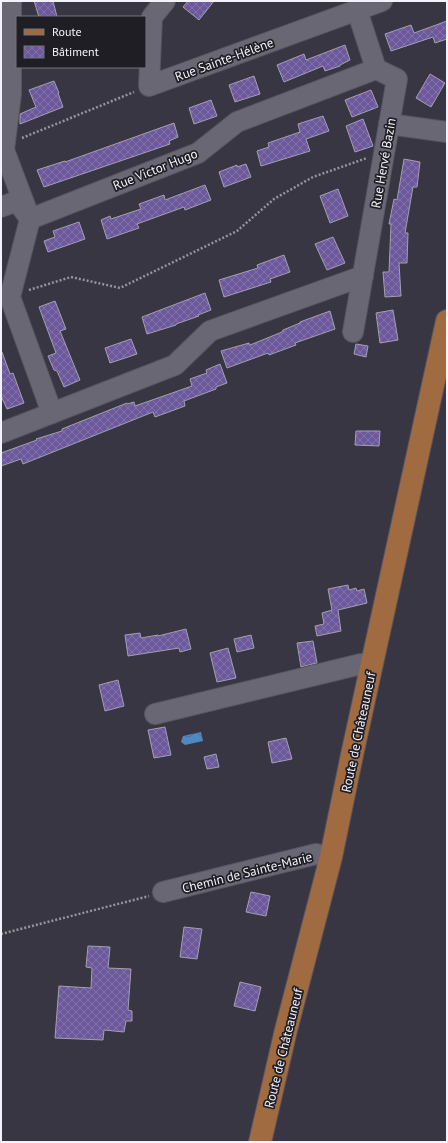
<svg xmlns="http://www.w3.org/2000/svg" width="448" height="1143" viewBox="0 0 448 1143" font-family="'PT Sans',sans-serif">
<style>
.water{fill:url(#water-waves)}
.building{fill:url(#building-cross-hatch);stroke:#a3a0af}
.lines{fill:none;stroke-linecap:round;stroke-linejoin:round}
.minor-casing{stroke:#57545f;stroke-width:22}
.major-casing{stroke:#57545f;stroke-width:24}
.path{stroke:#96949e;stroke-width:2.5;stroke-dasharray:2 2;stroke-linecap:butt}
.minor{stroke:#6a6775;stroke-width:20}
.major{stroke:#a16b41;stroke-width:22}
.labels{text-anchor:middle;stroke-width:3.5;stroke-linejoin:round;paint-order:stroke}
.street-label{font-size:13px;fill:#f4f2fa;stroke:#1f1e24}
</style>
<defs>
<pattern id="water-waves" width="16" height="10" patternUnits="userSpaceOnUse"><rect width="16" height="10" fill="#4e8ac1"/><path d="M0 5q4-4 8 0t8 0" fill="none" stroke="#4c7398"/></pattern>
<pattern id="building-cross-hatch" width="8" height="8" patternUnits="userSpaceOnUse"><rect width="8" height="8" fill="#6c599c"/><path d="M0 0l8 8M0 8l8-8" fill="none" stroke="#8271ab"/></pattern>
</defs>
<rect width="100%" height="100%" fill="#383642"/>
<path class="water" d="M201,732L203,741L185,745L181,742L183,736Z"/>
<g class="building">
<path d="M34,1H53L57,17H39Z"/>
<path d="M188,1H214L199,20L183,7Z"/>
<path d="M447,21V39L435,43L433,37L391,51L385,34L411,25L414,33Z"/>
<path d="M345,45L350,60L340,65V66L325,71L323,66L284,82L277,65L304,54L306,60Z"/>
<path d="M430,74L445,83L431,107L416,98Z"/>
<path d="M254,76L260,94L235,102L229,85Z"/>
<path d="M54,81L59,93H58L63,107L20,124V114L36,107L29,90Z"/>
<path d="M371,90L378,107L352,117L345,100Z"/>
<path d="M211,100L217,116L194,124L189,108Z"/>
<path d="M323,116L329,131L306,139L310,151L261,166L257,151L269,147L268,143L300,132L298,124Z"/>
<path d="M363,119L373,146L355,152L346,126Z"/>
<path d="M174,123L178,137L169,141L170,144L44,187L37,170L65,161V162Z"/>
<path d="M404,159L420,162L417,187H413L405,233H408L407,263H399L401,296L385,297L383,272H389L391,224H389L394,199L397,200Z"/>
<path d="M246,164L251,177L224,187L219,172L237,165V167Z"/>
<path d="M205,185L211,200L185,210L184,207L137,224L139,228L107,239L101,220L110,216L111,219L141,209L139,204L164,195L165,200Z"/>
<path d="M338,189L348,216L330,223L320,196Z"/>
<path d="M79,222L85,239L48,252L44,241L55,237L53,231Z"/>
<path d="M333,237L345,263L327,270L315,244Z"/>
<path d="M284,255L290,272L270,279L271,282L224,297L219,280L258,268L257,265Z"/>
<path d="M205,293L211,310L198,315L199,316L176,324V325L147,334L142,317Z"/>
<path d="M55,301L66,329L60,331L80,380L64,387L57,371L54,370L48,356L56,353L39,307Z"/>
<path d="M393,310L398,340L380,343L376,313Z"/>
<path d="M330,311L335,329L295,343L296,345L269,355L268,353L227,368L221,351L249,343L250,345L282,332L283,330L300,323V322Z"/>
<path d="M131,339L137,354L110,363L105,348Z"/>
<path d="M356,344L368,346L366,357L354,354Z"/>
<path d="M2,352L10,374L13,373L24,403L7,409L1,396V353Z"/>
<path d="M220,364L227,383L216,387V389L184,401L185,406L155,417L153,412L23,464L21,459L1,466V453L37,440L36,439L62,431V429L127,403V404L134,402L135,406L192,386L190,379L207,373L206,370Z"/>
<path d="M356,431H380L379,446L355,445Z"/>
<path d="M348,585L349,590L356,588L357,591L364,589L367,603L338,610L341,631L317,636L315,626L324,624L322,613L332,610L328,589Z"/>
<path d="M186,629L191,649L180,652L179,648L128,656L125,635L140,633L141,638L158,635V636Z"/>
<path d="M251,635L254,648L237,652L234,639Z"/>
<path d="M313,641L317,663L301,667L297,643Z"/>
<path d="M228,648L236,678L217,682L210,653Z"/>
<path d="M118,680L124,706L105,711L99,685Z"/>
<path d="M165,727L171,755L154,758L148,730Z"/>
<path d="M286,738L292,759L272,763L268,742Z"/>
<path d="M216,754L219,767L207,769L204,757Z"/>
<path d="M251,892L270,896L266,916L246,912Z"/>
<path d="M184,927L202,929L197,959L180,957Z"/>
<path d="M88,946L110,947L108,968L131,969L128,1010L132,1011V1021H126L124,1032L104,1030L103,1040L55,1038L59,986L91,988L92,968L86,967Z"/>
<path d="M240,982L261,987L255,1011L234,1006Z"/>
</g>
<g class="lines">
<defs>
<g id="minor">
<path d="M11,1V94L4,150L30,219L10,297L52,413"/>
<path d="M165,1L152,17L149,86L382,1"/>
<path d="M389,124L447,132"/>
<path d="M1,207L17,201L30,219L198,153L237,122L376,69"/>
<path d="M353,332L397,79L376,69L357,10"/>
<path d="M1,433L175,365L210,331L363,276"/>
<path d="M155,714L361,664L372,665"/>
<path d="M163,892L316,854L331,857"/>
</g>
<path id="major" d="M260,1142L286,1030L331,857L352,755L447,321"/>
</defs>
<use href="#minor" class="minor-casing"/>
<use href="#major" class="major-casing"/>
<g class="path">
<path d="M22,138L134,92"/>
<path d="M29,290L71,277L120,288L237,231L274,199L313,177L367,158"/>
<path d="M1,934L149,896"/>
</g>
<use href="#minor" class="minor"/>
<use href="#major" class="major"/>
</g>
<g class="labels">
<g class="street-label">
<text transform="translate(224 59) rotate(-20)" y="5">Rue Sainte-Hélène</text>
<text transform="translate(383 163) rotate(-80)" y="5">Rue Hervé Bazin</text>
<text transform="translate(155 169) rotate(-22)" y="5">Rue Victor Hugo</text>
<text transform="translate(358 732) rotate(-78)" y="5">Route de Châteauneuf</text>
<text transform="translate(247 872) rotate(-14)" y="5">Chemin de Sainte-Marie</text>
<text transform="translate(283 1048) rotate(-76)" y="5">Route de Châteauneuf</text>
</g>
</g>
<rect width="448" height="1143" fill="none" stroke="#f4f2fa" stroke-width="4"/>
<rect x="16" y="16" width="130" height="52" fill="#1f1e24" stroke="#74737a"/>
<rect x="24" y="29" width="20" height="6" fill="#a16b41" stroke="#74737a"/>
<text x="52" y="36" font-size="12" fill="#f4f2fa">Route</text>
<rect x="24" y="46" width="20" height="12" fill="url(#building-cross-hatch)" stroke="#74737a"/>
<text x="52" y="56" font-size="12" fill="#f4f2fa">Bâtiment</text>
</svg>
